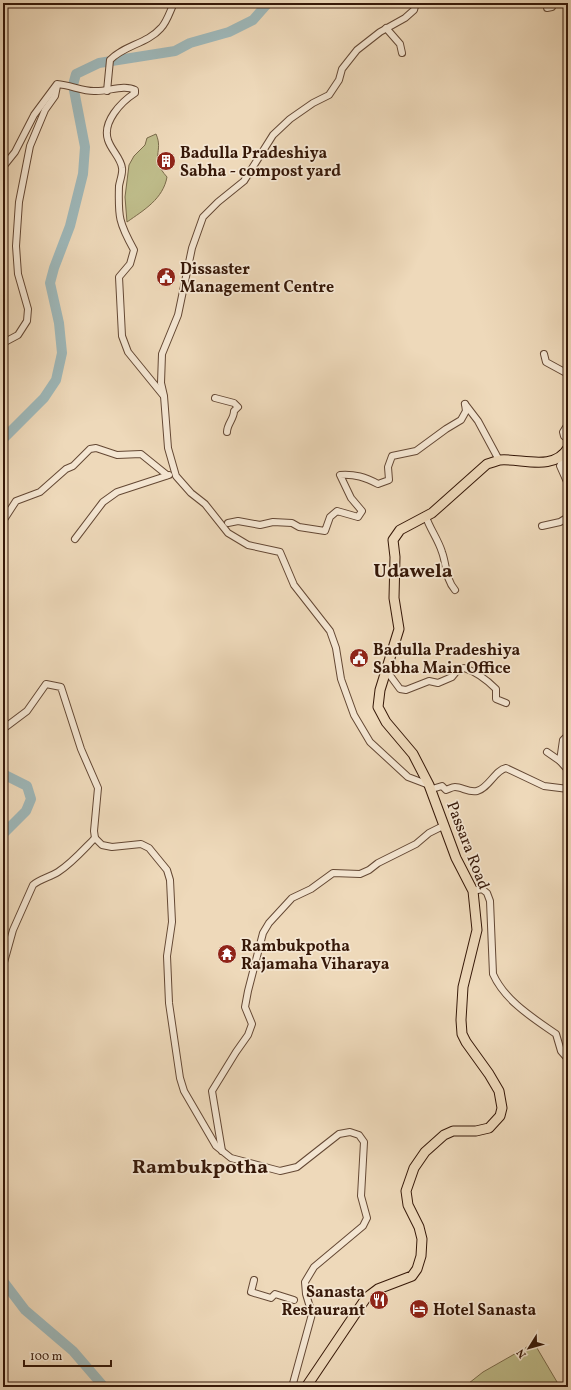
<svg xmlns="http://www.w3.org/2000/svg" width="571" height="1390" viewBox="0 0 571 1390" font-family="Vollkorn,serif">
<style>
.green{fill:#bfbd8b;stroke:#7a6a4a}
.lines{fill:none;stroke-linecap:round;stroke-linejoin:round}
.river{stroke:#9eb8ba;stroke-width:10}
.minor-casing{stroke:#644834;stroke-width:8}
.highway-casing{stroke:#361808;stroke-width:11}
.minor{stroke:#f4e6d2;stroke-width:6}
.highway{stroke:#eed9ba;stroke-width:9}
.labels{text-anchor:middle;stroke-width:3.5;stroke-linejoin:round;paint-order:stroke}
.poi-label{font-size:16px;font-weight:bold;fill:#361808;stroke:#f4e6d2;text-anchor:start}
.street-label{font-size:16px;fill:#361808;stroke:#f4e6d2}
.district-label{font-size:20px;font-weight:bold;fill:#361808;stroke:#f4e6d2}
</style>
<rect width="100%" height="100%" fill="#eed9ba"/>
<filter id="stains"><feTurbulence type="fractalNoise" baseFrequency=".005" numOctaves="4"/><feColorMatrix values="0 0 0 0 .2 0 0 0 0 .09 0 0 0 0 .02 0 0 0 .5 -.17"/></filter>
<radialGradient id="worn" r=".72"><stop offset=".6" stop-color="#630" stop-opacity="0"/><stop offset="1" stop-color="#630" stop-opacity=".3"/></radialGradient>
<g class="green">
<path d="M156,134C164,152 149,157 167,177C163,199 144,210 127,222L125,197L129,165L134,156L145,145L147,138Z"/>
<path d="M534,1343L560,1387H464L483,1372Z"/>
</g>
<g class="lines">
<g class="river">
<path d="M3,439L44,398L56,380L62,353L59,323L50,283L54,268L70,226L83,174L85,147L73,85L76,74L99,63L175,51L190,43L229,32L253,20L268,3"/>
<path d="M3,774L27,786L31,799L26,811L3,834"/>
<path d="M3,1281L25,1310L73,1351L104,1387"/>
</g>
<defs>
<g id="minor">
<path d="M416,3L414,10L405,18L380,32L357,50L342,69L339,80L329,95L313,103L290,119L273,135L244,181L218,202L203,217L192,248L178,315L162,354L161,383L164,396L168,448L176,476L191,493L205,504L228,533L248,545L280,552L294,585L330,631L336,648L341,679L354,715L370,742L408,777L429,785"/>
<path d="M547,8L552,7V3"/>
<path d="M386,28L400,44L402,53"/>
<path d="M107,91L110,60C124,45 147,44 161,28C167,22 170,11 174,3"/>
<path d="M3,167L15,152L34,115L57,84C70,85 82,91 94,91C107,92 124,84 135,90V93C121,102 102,122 108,140C111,150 121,158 122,168C123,173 120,180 119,186C118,217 119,223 134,250L130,264L119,277L122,336L128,352L163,395"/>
<path d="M3,343L18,335L27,321L28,309L18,274L16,246L19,202L30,146L45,110L55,96L57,86"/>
<path d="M544,354L546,362L568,374"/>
<path d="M215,398L234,403L238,407L234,411C234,419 227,424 227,432"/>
<path d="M465,404L478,421L499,460"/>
<path d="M568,424L563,432L564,436L568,439"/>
<path d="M565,454L560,466L568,484"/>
<path d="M426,517C430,529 438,539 442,552C447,566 445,578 455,590"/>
<path d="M3,521L16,501L40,492L66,469L73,466L90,449L96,448L117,455L141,454L167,475"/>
<path d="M228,523L238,521L260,525L273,522L292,523L299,527L325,531L330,517L337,511L358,517L362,511L351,498L340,475C355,474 365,477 378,484L389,480L388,467L392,456L416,451L446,429L461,420L466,411L465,404"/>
<path d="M542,526L560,522L568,517"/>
<path d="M75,539L103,502L117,492L169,475"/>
<path d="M386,670L400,689L406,690L429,681L438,683L452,677L456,672L464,668C477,672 486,679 496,689V699L506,703"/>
<path d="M3,729L27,711L46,684L61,687L81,749L98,788L94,831L95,838L102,845L112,847L141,844L149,848L167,870L170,880L172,922L167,956L169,1003L180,1078L184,1091L216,1146L231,1158L280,1171L297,1167L339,1134L350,1132L359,1135L364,1142L361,1196L367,1218L363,1226L314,1267L305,1282L306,1294L312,1314L292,1387"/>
<path d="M547,752L560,761L563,740L568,735"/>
<path d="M560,761L568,770"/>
<path d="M432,789L442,786L446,790C449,789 452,787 455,787C462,787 469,793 477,791C489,788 495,770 506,768L544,786L568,789"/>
<path d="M473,891L482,889L487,893L490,901L493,974C505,1001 533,1018 556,1034L561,1051L568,1059"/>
<path d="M3,966L13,930L33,885C40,879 50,877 58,872C72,863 83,850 95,838"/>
<path d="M222,1151L212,1091L236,1052L248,1035L252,1024L245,1007L248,991L263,933L269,923L292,898L311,889L333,873L360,874L369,870L378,863L416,844L429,833L445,825"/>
<path d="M254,1280L251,1292L271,1298L275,1294L294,1300"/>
</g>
<path id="highway" d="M306,1387L366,1298L378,1289L412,1276L417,1269L421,1256L422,1239L419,1227L408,1205L406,1191L414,1168L425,1152L444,1135L453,1131H476L489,1128L500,1116L502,1108L499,1091L489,1074L466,1042L462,1034L461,1020L463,987L477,930L473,891L456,858L429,785L413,754L386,722L378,707L380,690L399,629L394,598L395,557L393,540L400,530L432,513L487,464C491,463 496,461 500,460C521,458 554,472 568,448"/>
</defs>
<use href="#minor" class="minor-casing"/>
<use href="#highway" class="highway-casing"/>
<use href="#minor" class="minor"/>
<use href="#highway" class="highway"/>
</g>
<defs>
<symbol id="building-disc" viewBox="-11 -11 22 22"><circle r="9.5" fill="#8f2418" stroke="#f4e6d2"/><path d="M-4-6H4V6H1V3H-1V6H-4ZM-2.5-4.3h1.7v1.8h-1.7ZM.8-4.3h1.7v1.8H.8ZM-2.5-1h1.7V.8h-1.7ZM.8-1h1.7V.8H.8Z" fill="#fff"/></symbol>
<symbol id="civic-disc" viewBox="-11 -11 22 22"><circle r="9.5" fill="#8f2418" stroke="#f4e6d2"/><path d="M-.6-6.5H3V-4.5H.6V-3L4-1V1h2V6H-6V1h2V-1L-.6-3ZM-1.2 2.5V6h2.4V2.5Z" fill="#fff"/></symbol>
<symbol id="temple-disc" viewBox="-11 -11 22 22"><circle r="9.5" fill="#8f2418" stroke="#f4e6d2"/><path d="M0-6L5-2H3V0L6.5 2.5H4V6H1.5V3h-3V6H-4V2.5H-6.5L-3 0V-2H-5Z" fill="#fff"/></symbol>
<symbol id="restaurant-disc" viewBox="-11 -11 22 22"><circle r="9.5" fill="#8f2418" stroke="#f4e6d2"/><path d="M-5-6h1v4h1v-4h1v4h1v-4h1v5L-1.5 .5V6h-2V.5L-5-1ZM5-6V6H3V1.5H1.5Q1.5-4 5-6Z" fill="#fff"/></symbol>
<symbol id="hotel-disc" viewBox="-11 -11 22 22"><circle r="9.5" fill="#8f2418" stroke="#f4e6d2"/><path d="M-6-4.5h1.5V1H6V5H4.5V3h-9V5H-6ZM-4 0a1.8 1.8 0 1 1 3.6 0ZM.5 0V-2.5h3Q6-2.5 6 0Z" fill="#fff"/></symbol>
</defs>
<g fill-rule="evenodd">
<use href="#building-disc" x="155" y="150" width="22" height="22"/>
<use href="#civic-disc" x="155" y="266" width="22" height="22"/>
<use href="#civic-disc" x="348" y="647" width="22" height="22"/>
<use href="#temple-disc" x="216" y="943" width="22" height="22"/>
<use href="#restaurant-disc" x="368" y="1289" width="22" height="22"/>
<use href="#hotel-disc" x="408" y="1298" width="22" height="22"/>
</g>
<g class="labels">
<g class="poi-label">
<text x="180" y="158">Badulla Pradeshiya<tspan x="180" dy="18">Sabha - compost yard</tspan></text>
<text x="180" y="274">Dissaster<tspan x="180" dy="18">Management Centre</tspan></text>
<text x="373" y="655">Badulla Pradeshiya<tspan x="373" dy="18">Sabha Main Office</tspan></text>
<text x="241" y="951">Rambukpotha<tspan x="241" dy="18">Rajamaha Viharaya</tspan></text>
<text x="365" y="1297" text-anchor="end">Sanasta<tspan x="365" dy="18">Restaurant</tspan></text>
<text x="433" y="1315">Hotel Sanasta</text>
</g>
<g class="street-label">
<text transform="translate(469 845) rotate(69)" y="6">Passara Road</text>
</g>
<g class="district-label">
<text x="413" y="577">Udawela</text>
<text x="200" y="1173">Rambukpotha</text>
</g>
</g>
<rect width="571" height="1390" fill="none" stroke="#eed9ba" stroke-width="16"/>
<rect x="4" y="4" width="563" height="1382" fill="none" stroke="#361808" stroke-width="2"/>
<rect x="8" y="8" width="555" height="1374" fill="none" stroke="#361808"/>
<g transform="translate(529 1348) rotate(233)" stroke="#f4e6d2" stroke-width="3" paint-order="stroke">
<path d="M0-3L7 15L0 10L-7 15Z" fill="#361808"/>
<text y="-6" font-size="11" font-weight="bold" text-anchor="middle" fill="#361808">N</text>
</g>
<path d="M24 1360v6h87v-6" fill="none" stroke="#361808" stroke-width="2"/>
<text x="30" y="1360" font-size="12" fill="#361808" stroke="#f4e6d2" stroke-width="3" paint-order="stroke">100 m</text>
<rect width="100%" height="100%" filter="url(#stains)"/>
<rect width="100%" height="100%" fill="url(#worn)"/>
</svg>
